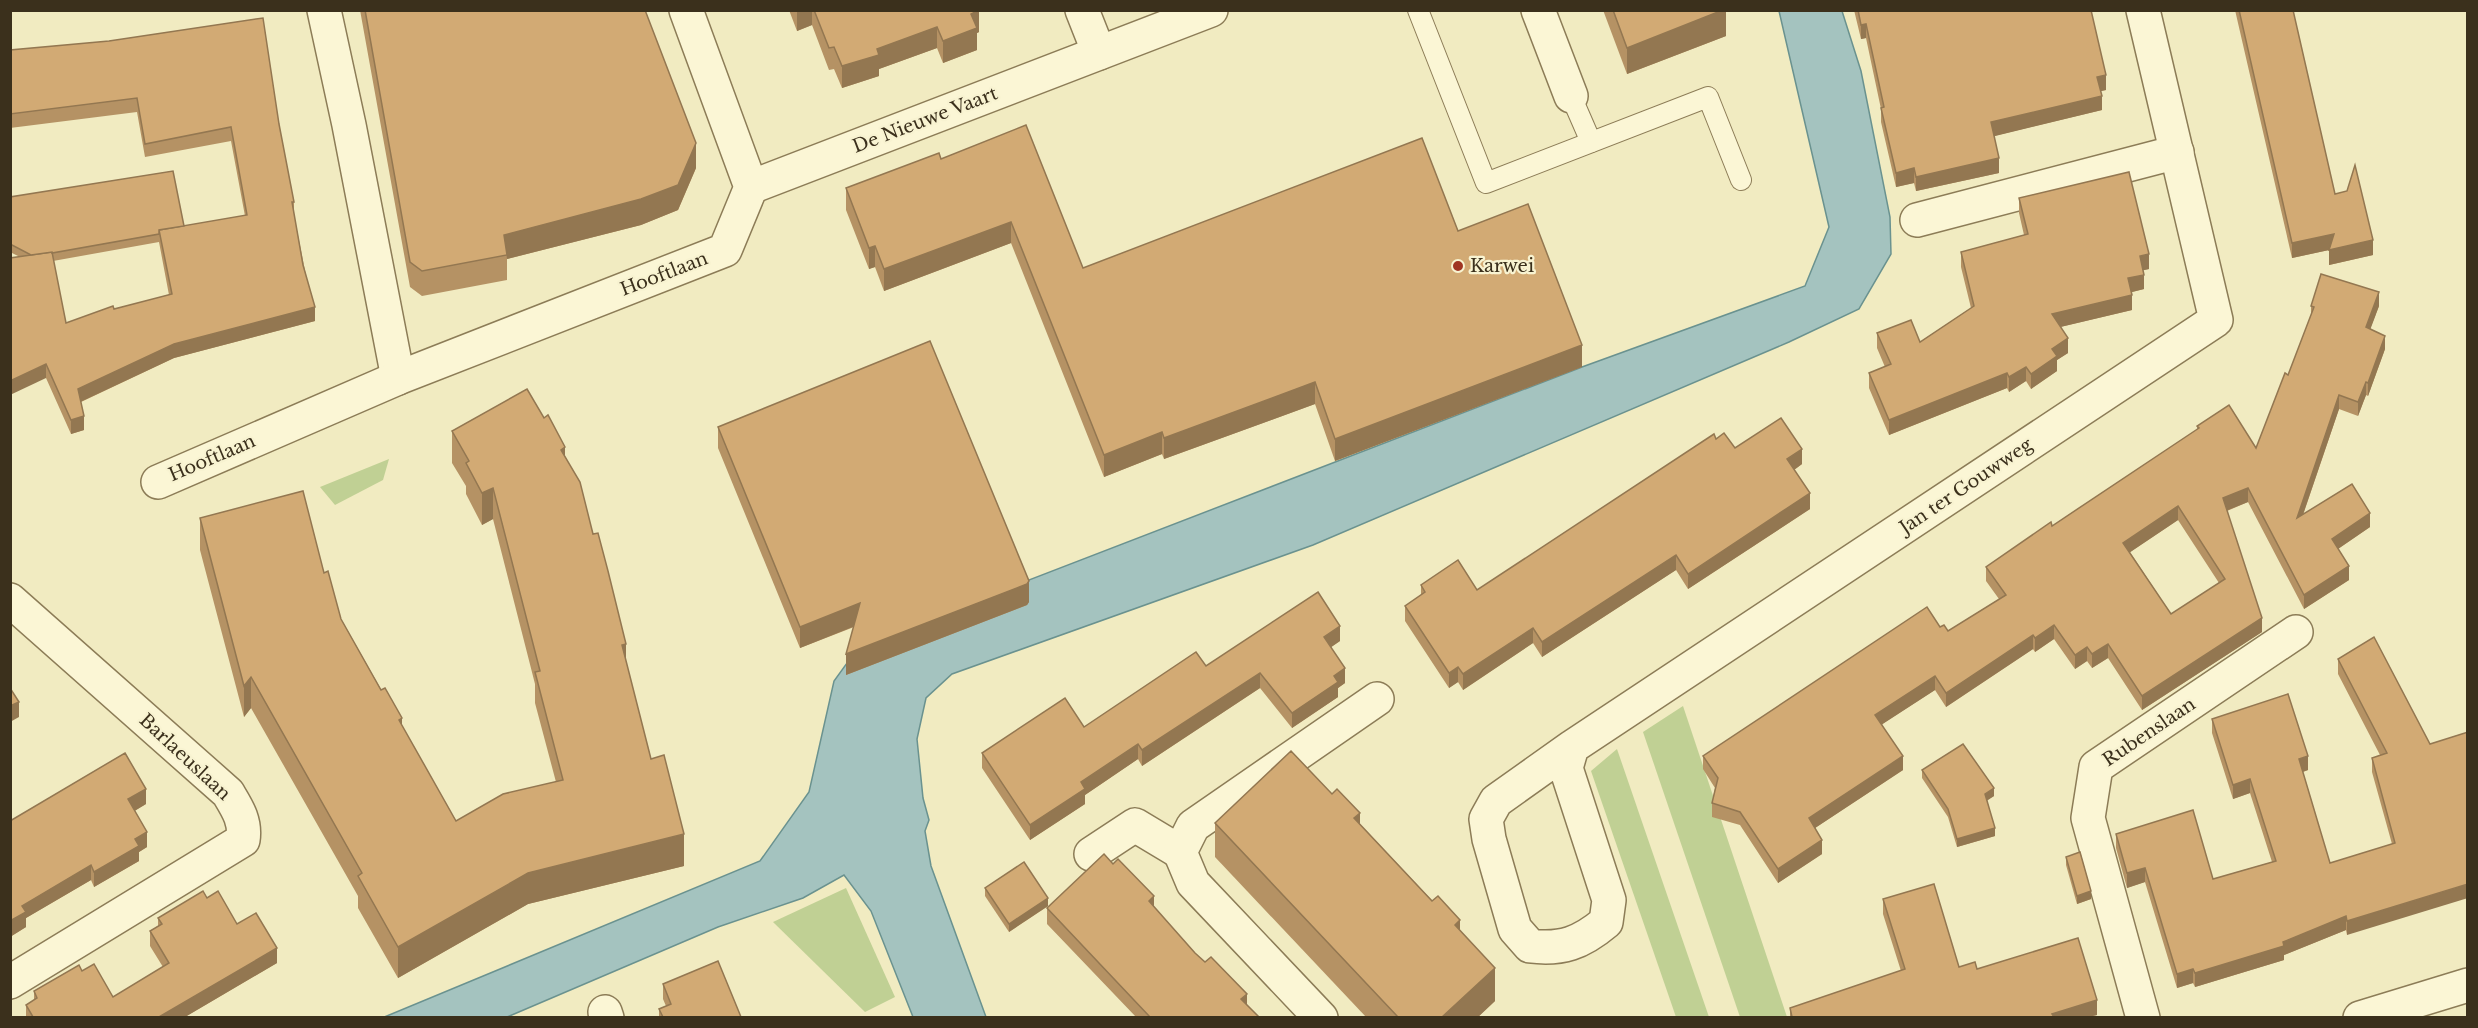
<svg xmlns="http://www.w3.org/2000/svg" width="2478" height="1028" viewBox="0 0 2478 1028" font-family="'Libre Baskerville',serif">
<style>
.green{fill:#c0d094}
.water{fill:#a4c3bf;stroke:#6a928f;stroke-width:1.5}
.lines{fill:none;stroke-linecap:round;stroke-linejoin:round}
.service-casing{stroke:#8c7c57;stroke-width:22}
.minor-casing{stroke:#8c7c57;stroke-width:36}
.service{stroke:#fbf6d5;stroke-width:20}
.minor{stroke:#fbf6d5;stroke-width:33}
.wall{fill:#b59264;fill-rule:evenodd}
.shaded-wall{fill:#937751}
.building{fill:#d2aa74;stroke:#937751;stroke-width:1.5;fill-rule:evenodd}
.poi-dot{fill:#a03522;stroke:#f8f3d1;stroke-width:2}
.labels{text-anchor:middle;stroke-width:4.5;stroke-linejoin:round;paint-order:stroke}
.street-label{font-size:18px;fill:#3b301c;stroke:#f8f3d1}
.poi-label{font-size:18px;fill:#3b301c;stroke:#f8f3d1;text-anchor:start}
</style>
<rect width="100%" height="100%" fill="#f1ebc1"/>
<g class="green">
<path d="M389,459L383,480L335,505L320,487Z"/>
<path d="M1683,706L1787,1017H1740L1643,732Z"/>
<path d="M1617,749L1709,1017H1676L1591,771Z"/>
<path d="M846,888L895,997L865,1012L773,922Z"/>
</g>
<path class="water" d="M1779,11H1842L1861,71L1890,217L1891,254L1859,309L1789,342L1313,545L952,674L926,698L917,739L923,798L929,820L925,831L931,866L986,1017H913L871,911L844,875L803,898L718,927L507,1017L382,1018L760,861L809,792L834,681L860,645L1582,367L1805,286L1829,227Z"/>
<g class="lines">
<defs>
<g id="service">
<path d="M1418,10L1486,183L1708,97L1741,180"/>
<path d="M1571,96L1591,142"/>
</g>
<g id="minor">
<path d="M324,10L349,125L398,378"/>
<path d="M1082,10L1099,53"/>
<path d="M1538,10L1571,96"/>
<path d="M751,187L1211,10"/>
<path d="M1917,220L2177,152"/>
<path d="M158,482L398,378L725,250L751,187L686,10"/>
<path d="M10,600L228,793C237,808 246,821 243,840L10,982"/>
<path d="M1572,747L1566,768L1609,900L1606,922C1581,943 1562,950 1530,946L1515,929L1489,839L1486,819L1496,801L1572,747L2216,320L2143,10"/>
<path d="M1091,854L1135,825L1180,852"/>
<path d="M605,1012L607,1018"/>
<path d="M1321,1018L1193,883L1180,852L1193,826L1377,699"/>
<path d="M2143,1018L2088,818L2096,767L2296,632"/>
<path d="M2360,1018L2468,985"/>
</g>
</defs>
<use href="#service" class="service-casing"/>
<use href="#minor" class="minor-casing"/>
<use href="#service" class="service"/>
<use href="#minor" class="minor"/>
</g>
<g class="wall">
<path d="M360,10H645L696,168L678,210L641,225L507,259V280L422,296L410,287Z"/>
<path d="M789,10H979V32L977,33V50L943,63L937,48L879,69V76L842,88L834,69L829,70L812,25L797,31Z"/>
<path d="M1603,10H1726V36L1627,74Z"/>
<path d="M1854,10H2091L2106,90L2100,91L2102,110L1994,136L1999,173L1916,191L1914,183L1896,187L1881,122V109L1866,38L1861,39Z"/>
<path d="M2235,10H2293L2335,194L2373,255L2329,265V250L2292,258Z"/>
<path d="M10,50L279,124L294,202V215L315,321L174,358L81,402L84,430L71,434L46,378L20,257L10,252V197L184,226L245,216L231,141L145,157L137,112L10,128ZM159,242L169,295L114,309L66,323L53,261Z"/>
<path d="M941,159L1083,268L1458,231L1582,367L1335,461L1315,404L1164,459L1162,454L1104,477L1011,243L884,291L875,267L869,269L846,210V188Z"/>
<path d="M2019,198L2149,269L2143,270L2144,289L2132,292V310L2060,327L2068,353L2057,360V371L2031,389L2026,381L2009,392L2007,388L1889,435L1869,388V373L1885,367L1877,348V333L1920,342L1971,308L1961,267V252L2024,235L2019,213Z"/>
<path d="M2311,306H2379L2370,329L2385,349L2368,396L2366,395L2358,416L2339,409L2303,515L2370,527L2338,549L2349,580L2304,609L2248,502L2227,511L2262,632L2142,710L2108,658L2092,668L2087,661L2075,669L2054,639L2035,652L2033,649L1946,707L1935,690L1882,724L1903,770L1815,828L1822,854L1778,883L1740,825L1712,817V803L1715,788L1703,769V756L1940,627L1948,631L1999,599L1986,581V567L2052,526L2197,430V426L2256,448L2288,375L2311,315ZM2178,520L2219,583L2171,614L2130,552Z"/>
<path d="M718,427L1029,602L1027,605L846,675L854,627L800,648L718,448Z"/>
<path d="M452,431L565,456L626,661L651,759L684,866L528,904L398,978L358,908V896L251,708L244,717L200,550V518L324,573L341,619L456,821L556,782L535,703V684L493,519L482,525L466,494V486L452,463Z"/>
<path d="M1735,448L1802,464L1794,470L1810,509L1688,589L1676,570L1542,657L1533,643L1463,690L1458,682L1449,688L1405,621V606L1421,595V585L1477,590Z"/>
<path d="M1340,641L1331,647L1345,683L1338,688V697L1292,728L1260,688L1142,766L1138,759L1085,795V804L1030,840L982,768V753L1084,727L1206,666Z"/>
<path d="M2338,659L2430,744L2468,732L2347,935L2346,930L2284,955V960L2195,987L2193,983L2177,988L2145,882L2127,888L2116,848V834L2213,879L2272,862L2250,793L2233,799L2212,733V719L2308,770L2303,772L2330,863L2392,844L2372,772V758L2380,755L2338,674Z"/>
<path d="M1922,770L1994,796L1987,800L1995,836L1957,847L1948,817L1922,778Z"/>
<path d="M146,804L134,811L147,847L139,852V861L94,887L91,880L26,918V927L10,937V821Z"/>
<path d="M1215,823L1360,824L1460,930L1495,1001L1478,1017H1366L1215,857Z"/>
<path d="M2066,857L2091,899L2077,904L2066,865Z"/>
<path d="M985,888L1048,906L1009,932L985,896Z"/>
<path d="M207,898L237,924L277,963L185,1017H26V1005L34,1000V991L82,971L113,997L163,967L150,946V931L158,926V918Z"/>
<path d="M1883,899L1959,967L1977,969L2097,1015L2088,1017H1790V1008L1901,971L1883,914Z"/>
<path d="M1154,907L1195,953L1259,1017H1136L1047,924V908Z"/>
<path d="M663,984L741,1017H659V1009L666,1006L663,999Z"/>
</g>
<g class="shaded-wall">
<path d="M797,10H812V25L797,31Z"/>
<path d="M979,10V32L977,33V50L943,63V41L971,14Z"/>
<path d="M1723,10H1726V36L1627,74V48Z"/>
<path d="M1866,24V38L1861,39V25Z"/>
<path d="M937,27V48L879,69V76L842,88V66L877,49Z"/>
<path d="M2106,75V90L2097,92V77Z"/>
<path d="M2102,96V110L1991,137V122Z"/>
<path d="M696,143V168L678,210L641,225L507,259L504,235Z"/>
<path d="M1999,158V173L1916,191V177Z"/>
<path d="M1914,168V183L1896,187V173Z"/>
<path d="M1011,222V243L884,291V269Z"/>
<path d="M2334,234L2373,240V255L2329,265V250L2292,258V243Z"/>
<path d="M875,246V267L869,269V248Z"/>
<path d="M2149,254V269L2140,271V256Z"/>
<path d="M2144,275V289L2128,293V278Z"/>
<path d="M2379,292V306L2366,341V327Z"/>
<path d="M2132,295V310L2052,329V314Z"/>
<path d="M315,307V321L174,358L78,403V389L174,344Z"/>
<path d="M2385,336V349L2368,396V383Z"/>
<path d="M2068,338V353L2057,360V371L2031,389V374L2052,349Z"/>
<path d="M1582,345V367L1335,461V439Z"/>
<path d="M46,364V378L10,395V381Z"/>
<path d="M2026,367V381L2009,392V377Z"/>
<path d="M2007,373V388L1889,435V420Z"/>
<path d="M1315,382V404L1164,459V438Z"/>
<path d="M2366,382V395L2358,416V402Z"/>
<path d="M2339,395V409L2297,532V518Z"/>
<path d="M84,416V430L71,434V420Z"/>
<path d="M1162,432V454L1104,477V455Z"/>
<path d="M565,447V479L561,450Z"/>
<path d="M1802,449V464L1787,475V459Z"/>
<path d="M493,488V519L482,525V493Z"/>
<path d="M2248,488V502L2223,512V498Z"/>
<path d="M1810,493V509L1688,589V574Z"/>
<path d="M2178,506V520L2123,557V543Z"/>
<path d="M2370,513V527L2332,553V539Z"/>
<path d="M1676,555V570L1542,657V642Z"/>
<path d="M2349,566V580L2304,609V595Z"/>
<path d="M1029,581V602L1027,605L846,675V654Z"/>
<path d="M860,603V624L800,648V627Z"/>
<path d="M2262,618V632L2142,710V696Z"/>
<path d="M2054,625V639L2035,652V638Z"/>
<path d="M1340,626V641L1324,652V637Z"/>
<path d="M1533,628V643L1463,690V674Z"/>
<path d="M2033,635V649L1946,707V693Z"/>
<path d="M626,644V676L622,645Z"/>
<path d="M2108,644V658L2092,668V654Z"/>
<path d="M2087,647V661L2075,669V655Z"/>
<path d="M1458,667V682L1449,688V673Z"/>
<path d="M1345,668V683L1338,688V697L1292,728V713L1334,676Z"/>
<path d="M1260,673V688L1142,766V750Z"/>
<path d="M1935,676V690L1875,729V715Z"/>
<path d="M251,677V708L244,717V686Z"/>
<path d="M19,702V717L10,722V706Z"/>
<path d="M402,718V749L399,720Z"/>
<path d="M1138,744V759L1085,795V804L1030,840V825L1081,782Z"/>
<path d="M1903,756V770L1809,832V818Z"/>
<path d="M2308,756V770L2299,773V759Z"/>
<path d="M2250,779V793L2233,799V785Z"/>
<path d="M1994,788V796L1985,802V794Z"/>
<path d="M146,789V804L128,815V799Z"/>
<path d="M1360,813V847L1354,818Z"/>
<path d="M1995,828V836L1957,847V839Z"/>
<path d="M147,832V847L139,852V861L94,887V872L135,839Z"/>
<path d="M684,834V866L528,904L398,978V947L528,873Z"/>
<path d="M1822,840V854L1778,883V869Z"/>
<path d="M91,865V880L26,918V927L10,937V921L22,906Z"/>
<path d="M2145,868V882L2127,888V873Z"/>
<path d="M2468,884V898L2347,935V921Z"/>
<path d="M2091,891V899L2077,904V896Z"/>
<path d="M1154,896V912L1149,901Z"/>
<path d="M1048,898V906L1009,932V924Z"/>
<path d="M2346,916V930L2284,955V960L2195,987V973L2283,942Z"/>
<path d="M1460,920V953L1455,925Z"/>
<path d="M277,948V963L185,1017H159Z"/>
<path d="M1495,968V1001L1478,1017H1442Z"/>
<path d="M2193,969V983L2177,988V974Z"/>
<path d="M1247,994V1009L1241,999Z"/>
<path d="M2097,1000V1015L2088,1017H2052V1014Z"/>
</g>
<g class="building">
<path d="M365,10H645L696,143L678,185L641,199L504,235L507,255L422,271L410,262Z"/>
<path d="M814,10H979L971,14L977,28L943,41L937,27L877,49L879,55L842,66L834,47L829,48Z"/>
<path d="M1613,10H1723L1627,48Z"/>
<path d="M1858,10H2091L2106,75L2097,77L2102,96L1991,122L1999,158L1916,177L1914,168L1896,173L1881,108L1884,107L1866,24L1861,25Z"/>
<path d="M2239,10H2293L2335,194L2347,191L2355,165L2373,240L2329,250L2334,234L2292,243Z"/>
<path d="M263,18L279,124L294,202H292L303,265L315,307L174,344L78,389L84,416L71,420L46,364L10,381V258L52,252L66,323L113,306L114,309L172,294L159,230L247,215L231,127L145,144L137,98L10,114V50L109,41Z"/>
<path d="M1026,125L1083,268L1422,138L1458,231L1528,204L1582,345L1335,439L1315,382L1164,438L1162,432L1104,455L1011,222L884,269L875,246L869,248L846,188L939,153L941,159Z"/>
<path d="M173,171L184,226L159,230V234L52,253V252L31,255L10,244V197Z"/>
<path d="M2129,172L2149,254L2140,256L2144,275L2128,278L2132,295L2052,314L2068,338L2052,349L2057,356L2031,374L2026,367L2009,377L2007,373L1889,420L1869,373L1891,364L1877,333L1911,320L1920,342L1974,306L1961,252L2028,234L2019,198Z"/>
<path d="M2321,274L2379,292L2366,327L2385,336L2368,383L2366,382L2358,402L2339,395L2297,518L2352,484L2370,513L2332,539L2349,566L2304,595L2248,488L2223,498L2262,618L2142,696L2108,644L2092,654L2087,647L2075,655L2054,625L2035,638L2033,635L1946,693L1935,676L1875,715L1903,756L1809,818L1822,840L1778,869L1740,812L1712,803L1718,778L1703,756L1927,607L1940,627L1944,625L1948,631L2006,595L1986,567L2051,522L2052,526L2199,428L2197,426L2229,405L2256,448L2285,373L2288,375L2314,307L2311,306ZM2178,506L2225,579L2171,614L2123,543Z"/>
<path d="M930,341L1029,581L1027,584L846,654L860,603L800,627L718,427Z"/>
<path d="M527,389L544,418L548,415L565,447L561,450L580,482L593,534L598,533L608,571L626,644L622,645L651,759L664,755L684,834L528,873L398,947L358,876L362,873L251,677L244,686L200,518L303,491L324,573L328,571L341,619L381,690L385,688L402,718L399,720L456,821L503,794L563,780L535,672L540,671L493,488L482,493L466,463L469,461L452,431Z"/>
<path d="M1781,418L1802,449L1787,459L1810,493L1688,574L1676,555L1542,642L1533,628L1463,674L1458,667L1449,673L1405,606L1425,592L1421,585L1458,560L1477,590L1714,434L1716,439L1724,433L1735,448Z"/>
<path d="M1318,592L1340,626L1324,637L1345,668L1334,676L1338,682L1292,713L1260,673L1142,750L1138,744L1081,782L1085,789L1030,825L982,753L1065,698L1084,727L1196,652L1206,666Z"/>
<path d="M2374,637L2430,744L2468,732V884L2347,921L2346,916L2283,942L2284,946L2195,973L2193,969L2177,974L2145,868L2127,873L2116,834L2193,810L2213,879L2276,861L2250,779L2233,785L2212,719L2288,694L2308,756L2299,759L2330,863L2395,843L2372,758L2387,753L2338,659Z"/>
<path d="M10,688L19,702L10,706Z"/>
<path d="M1963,744L1994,788L1985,794L1995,828L1957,839L1948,809L1922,770Z"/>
<path d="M1291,751L1332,794L1337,789L1360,813L1354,818L1432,901L1438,896L1460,920L1455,925L1495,968L1442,1017H1398L1215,823Z"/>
<path d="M125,753L146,789L128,799L147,832L135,839L139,846L94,872L91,865L22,906L26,912L10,921V821Z"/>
<path d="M2080,852L2091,891L2077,896L2066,857Z"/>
<path d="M1104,854L1113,864L1118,859L1154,896L1149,901L1195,953L1205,962L1211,957L1247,994L1241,999L1259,1017H1150L1047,908Z"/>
<path d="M1024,862L1048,898L1009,924L985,888Z"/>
<path d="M1934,884L1959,967L1975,962L1977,969L2078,938L2097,1000L2052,1014L2054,1017H1792L1790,1008L1905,969L1883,899Z"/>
<path d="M203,891L207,898L218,891L237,924L256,913L277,948L159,1017H33L26,1005L37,998L34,991L79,965L82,971L94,964L113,997L169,963L150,931L162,924L158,918Z"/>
<path d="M718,961L741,1017H663L659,1009L671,1004L663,984Z"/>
</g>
<circle class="poi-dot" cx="1458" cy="266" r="6"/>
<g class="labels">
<g class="street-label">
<text transform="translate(925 120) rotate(-21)" y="6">De Nieuwe Vaart</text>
<text transform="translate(664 274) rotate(-21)" y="6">Hooftlaan</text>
<text transform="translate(212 458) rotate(-23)" y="6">Hooftlaan</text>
<text transform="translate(1966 486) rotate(-34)" y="6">Jan ter Gouwweg</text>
<text transform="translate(2149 732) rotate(-34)" y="6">Rubenslaan</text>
<text transform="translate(185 757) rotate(43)" y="6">Barlaeuslaan</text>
</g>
<g class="poi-label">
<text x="1470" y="272">Karwei</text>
</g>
</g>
<rect width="2478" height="1028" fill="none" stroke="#3b301c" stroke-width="24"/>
</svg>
